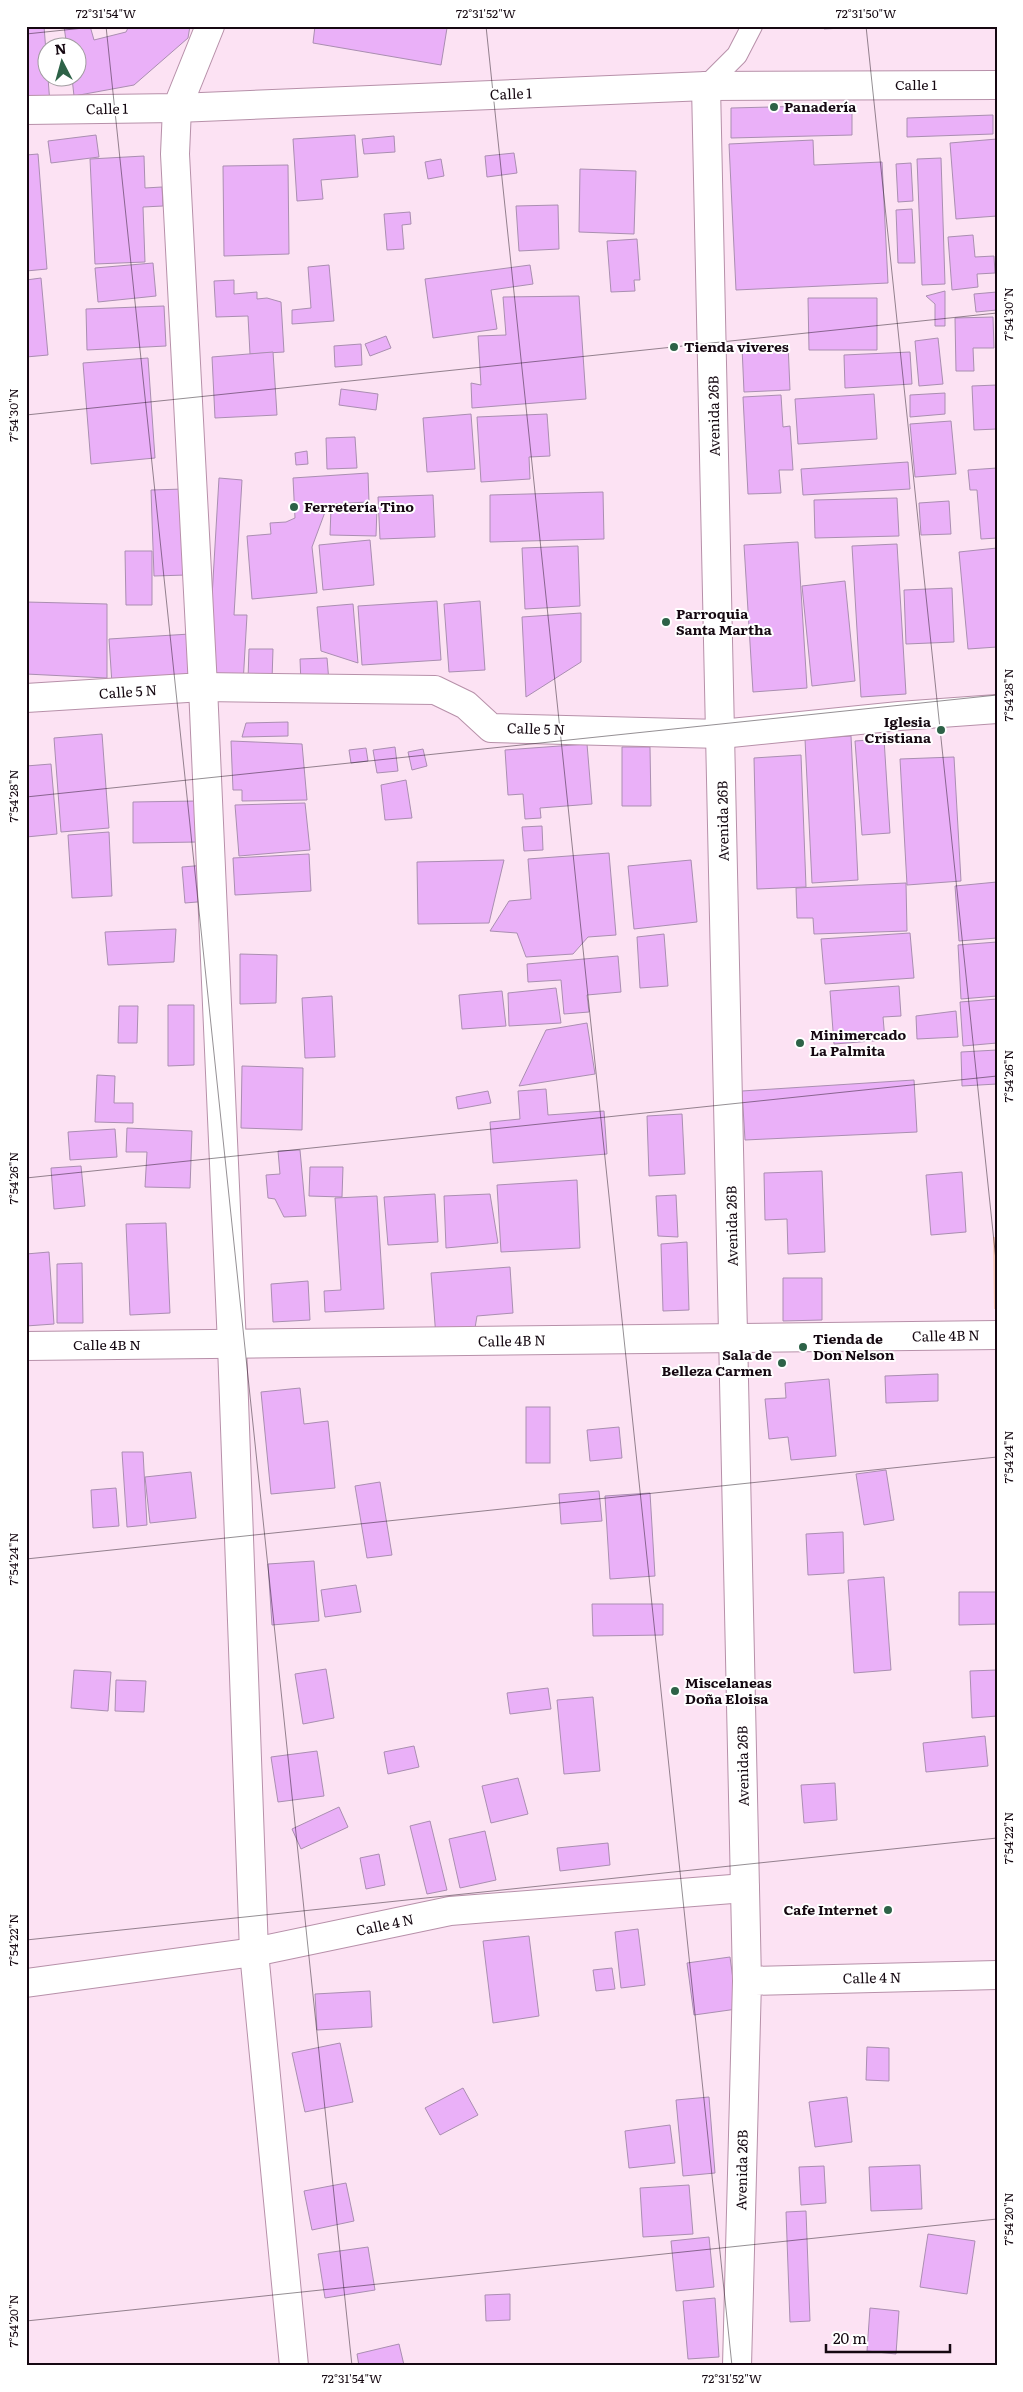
<svg xmlns="http://www.w3.org/2000/svg" width="1023" height="2392" viewBox="0 0 1023 2392" font-family="Literata,serif">
<style>
.green{fill:#f7c7b7}
.building{fill:#eab0f8;stroke:#aa8eb1}
.lines{fill:none;stroke-linecap:round;stroke-linejoin:round}
.lane-casing{stroke:#b790a9;stroke-width:22}
.street-casing{stroke:#b790a9;stroke-width:30}
.secondary-casing{stroke:#b790a9;stroke-width:30}
.lane{stroke:#fff;stroke-width:20}
.street{stroke:#fff;stroke-width:28}
.secondary{stroke:#fff;stroke-width:28}
.ticks{fill:none;stroke:#150811;stroke-width:1;stroke-opacity:0.45}
.poi-dot{fill:#2d6247;stroke:#fff;stroke-width:2}
.labels{text-anchor:middle;stroke-width:4;stroke-linejoin:round;paint-order:stroke}
.street-label{font-size:14px;fill:#150811;stroke:#fff}
.poi-label{font-size:14px;font-weight:bold;fill:#150811;stroke:#fff;text-anchor:start}
.neatline{fill:none;stroke:#150811;stroke-width:2}
.ticks-label{font-size:12px;text-anchor:middle;fill:#150811}
</style>
<rect width="100%" height="100%" fill="#fce2f3"/>
<path class="green" d="M993,1237H997V1309H994Z"/>
<g class="building">
<path d="M26,26H44L50,104L26,106Z"/>
<path d="M64,26H90L94,40L126,32L129,26H190L188,38L134,85L74,96L72,78H78V48H67Z"/>
<path d="M315,26H435L447,28L441,65L313,43Z"/>
<path d="M823,26H879L824,29Z"/>
<path d="M852,105V135L731,138V108Z"/>
<path d="M993,115V134L907,137V118Z"/>
<path d="M96,135L99,157L51,163L48,141Z"/>
<path d="M355,135L358,177L321,180L323,199L297,201L293,139Z"/>
<path d="M394,136L395,152L364,154L362,139Z"/>
<path d="M997,139V216L956,219L950,143Z"/>
<path d="M813,140L814,165L882,162L888,283L736,290L729,144Z"/>
<path d="M514,153L517,173L487,177L485,156Z"/>
<path d="M38,154L47,269L26,271V155Z"/>
<path d="M144,156L145,188L162,187L163,206L143,207L145,262L95,264L90,159Z"/>
<path d="M941,158L945,284L922,285L917,159Z"/>
<path d="M441,159L444,176L428,179L425,162Z"/>
<path d="M911,163L913,201L898,202L896,164Z"/>
<path d="M288,165L289,254L224,256L223,166Z"/>
<path d="M580,169L636,171L634,234L579,232Z"/>
<path d="M558,205L559,249L519,251L516,206Z"/>
<path d="M912,209L915,263H898L896,210Z"/>
<path d="M410,212L411,224L402,225L404,249L387,250L384,214Z"/>
<path d="M973,235L975,257L994,256L995,273L977,274L978,287L952,290L948,237Z"/>
<path d="M637,239L640,280H634L635,291L611,292L607,241Z"/>
<path d="M153,263L156,296L98,302L95,268Z"/>
<path d="M329,265L334,321L292,324V310L311,308L308,267Z"/>
<path d="M530,265L533,284L491,290L497,329L433,338L425,279Z"/>
<path d="M41,278L48,355L26,357V280Z"/>
<path d="M234,280V294L257,292V299L267,298L281,302L284,352L250,354L248,316L216,317L214,281Z"/>
<path d="M945,291V326H935V304L926,296Z"/>
<path d="M997,292V310L976,312L974,294Z"/>
<path d="M579,296L586,399L472,408L471,383L481,385L478,336L506,335L503,297Z"/>
<path d="M808,298H877V350H809Z"/>
<path d="M164,306L166,346L87,350L86,309Z"/>
<path d="M993,317L994,348H973L974,371H956L955,318Z"/>
<path d="M386,336L391,348L370,356L365,344Z"/>
<path d="M938,338L943,384L919,386L915,341Z"/>
<path d="M361,344L362,365L335,367L334,346Z"/>
<path d="M788,344L790,390L744,392L742,347Z"/>
<path d="M273,352L277,415L215,418L212,357Z"/>
<path d="M910,352L912,384L845,388L844,355Z"/>
<path d="M148,358L155,458L91,464L83,363Z"/>
<path d="M997,385V429L974,430L972,386Z"/>
<path d="M341,389L378,394L376,410L339,405Z"/>
<path d="M945,393V414L910,417V395Z"/>
<path d="M874,394L877,439L798,444L795,399Z"/>
<path d="M781,395L783,427L790,426L793,470H779L781,493L748,494L743,397Z"/>
<path d="M471,414L475,469L427,472L423,418Z"/>
<path d="M547,414L550,456L529,457L530,479L481,482L477,417Z"/>
<path d="M951,421L956,474L915,477L910,424Z"/>
<path d="M355,437L357,468L327,469L326,438Z"/>
<path d="M307,451L308,464L296,465L295,453Z"/>
<path d="M908,462L910,489L803,495L801,469Z"/>
<path d="M997,468V538L981,539L977,490H970L968,470Z"/>
<path d="M368,473L369,502L328,504L312,547L317,593L252,599L247,536L271,534L270,523L286,522L295,518L293,478Z"/>
<path d="M219,478L242,480L234,615H247L243,684L207,682Z"/>
<path d="M184,489L186,575L154,576L151,490Z"/>
<path d="M603,492L604,539L490,542V495Z"/>
<path d="M433,495L435,537L380,539L378,497Z"/>
<path d="M897,498L899,536L815,538L814,500Z"/>
<path d="M949,501L951,534L921,535L919,503Z"/>
<path d="M331,508H377L376,536L330,535Z"/>
<path d="M370,540L374,585L323,590L319,545Z"/>
<path d="M798,542L807,688L753,692L744,545Z"/>
<path d="M897,544L906,694L861,697L852,546Z"/>
<path d="M578,546L580,606L525,609L522,548Z"/>
<path d="M997,548V647L968,649L959,552Z"/>
<path d="M125,551H152V605H126Z"/>
<path d="M845,581L855,681L812,686L802,586Z"/>
<path d="M952,588L954,642L906,644L904,590Z"/>
<path d="M437,601L441,660L362,665L358,606Z"/>
<path d="M480,601L485,670L449,672L444,604Z"/>
<path d="M26,602L107,604V678L26,674Z"/>
<path d="M353,604L358,663L321,651L317,607Z"/>
<path d="M581,613V662L526,697L522,617Z"/>
<path d="M190,634L193,679L112,684L109,639Z"/>
<path d="M249,649H273L272,680H248Z"/>
<path d="M327,658L329,682L301,684L300,659Z"/>
<path d="M288,722V736L242,737L246,723Z"/>
<path d="M102,734L109,828L61,832L54,738Z"/>
<path d="M851,736L858,880L812,883L805,739Z"/>
<path d="M884,739L890,833L862,835L855,741Z"/>
<path d="M231,741L302,744L307,800L242,801V790H233Z"/>
<path d="M587,744L592,804L540,808L541,818L525,819L523,794L508,795L505,750Z"/>
<path d="M395,747L398,771L377,773L373,750Z"/>
<path d="M622,747H650L651,806H622Z"/>
<path d="M366,748L368,761L351,763L349,750Z"/>
<path d="M423,749L427,766L412,770L408,752Z"/>
<path d="M801,755L806,887L757,889L754,758Z"/>
<path d="M954,757L961,881L907,885L900,759Z"/>
<path d="M51,764L57,834L26,837V766Z"/>
<path d="M406,780L412,818L385,820L381,785Z"/>
<path d="M197,801L198,842L133,843V802Z"/>
<path d="M305,803L310,850L239,856L235,805Z"/>
<path d="M542,826L543,850L524,851L522,827Z"/>
<path d="M109,832L112,896L72,898L68,835Z"/>
<path d="M609,853L616,935L588,937L573,954L526,957L517,933L490,931L509,901L531,899L528,859Z"/>
<path d="M309,854L311,891L235,895L233,858Z"/>
<path d="M504,860L489,923L418,924L417,862Z"/>
<path d="M691,860L697,922L634,929L628,866Z"/>
<path d="M206,865L209,901L185,903L182,867Z"/>
<path d="M997,882V938L959,941L955,886Z"/>
<path d="M906,883L907,931L814,934L813,918H797L796,888Z"/>
<path d="M176,929L174,962L108,965L105,932Z"/>
<path d="M910,933L914,978L825,984L821,939Z"/>
<path d="M664,934L668,986L640,988L637,937Z"/>
<path d="M997,942V996L961,999L958,945Z"/>
<path d="M240,954L277,955L276,1003L240,1004Z"/>
<path d="M618,956L621,992L587,995L589,1012L564,1014L561,980L528,982L527,964Z"/>
<path d="M899,986L901,1016L883,1017L885,1040L834,1044L830,991Z"/>
<path d="M556,988L561,1023L509,1026L508,993Z"/>
<path d="M502,991L506,1026L462,1029L459,995Z"/>
<path d="M332,996L335,1057L305,1058L302,998Z"/>
<path d="M997,999V1043L963,1046L960,1002Z"/>
<path d="M168,1005H194V1065L168,1066Z"/>
<path d="M119,1006H138L137,1043H118Z"/>
<path d="M956,1011L958,1037L917,1039L916,1016Z"/>
<path d="M587,1023L595,1074L519,1086L546,1030Z"/>
<path d="M997,1050V1084L962,1086L961,1052Z"/>
<path d="M242,1066L303,1068L302,1130L241,1128Z"/>
<path d="M97,1075L115,1076L114,1103H133V1123L95,1122Z"/>
<path d="M914,1080L917,1132L745,1140L742,1091Z"/>
<path d="M546,1089L548,1115L604,1111L607,1154L493,1163L490,1122L520,1119L518,1091Z"/>
<path d="M488,1091L491,1103L458,1109L456,1097Z"/>
<path d="M682,1114L685,1174L649,1176L647,1116Z"/>
<path d="M127,1128L192,1131L190,1188L145,1187L147,1152H126Z"/>
<path d="M115,1129L117,1157L70,1160L68,1132Z"/>
<path d="M300,1150L306,1216L284,1217L275,1199L268,1198L266,1175L280,1174L278,1151Z"/>
<path d="M81,1166L85,1206L54,1209L51,1168Z"/>
<path d="M310,1167H343L342,1197L309,1196Z"/>
<path d="M822,1171L825,1252L788,1254L787,1219L765,1220L764,1173Z"/>
<path d="M962,1172L966,1232L931,1235L926,1175Z"/>
<path d="M577,1180L580,1248L501,1252L497,1185Z"/>
<path d="M435,1194L438,1242L388,1245L384,1197Z"/>
<path d="M490,1194L498,1243L446,1248L444,1196Z"/>
<path d="M676,1195L678,1237L658,1236L656,1196Z"/>
<path d="M377,1196L384,1309L325,1312L324,1291L341,1290L335,1198Z"/>
<path d="M166,1223L170,1313L130,1315L126,1224Z"/>
<path d="M687,1242L689,1310L663,1311L661,1244Z"/>
<path d="M49,1252L54,1324L26,1326V1254Z"/>
<path d="M82,1263L83,1323H57V1264Z"/>
<path d="M510,1267L513,1313L477,1316L474,1334L436,1337L431,1273Z"/>
<path d="M783,1278H822V1320L783,1321Z"/>
<path d="M308,1281L310,1320L273,1322L271,1284Z"/>
<path d="M938,1374V1401L886,1403L885,1376Z"/>
<path d="M829,1379L836,1456L791,1460L788,1437L769,1439L765,1399L786,1398L785,1383Z"/>
<path d="M300,1388L304,1424L328,1421L335,1488L271,1494L261,1392Z"/>
<rect x="526" y="1407" width="24" height="56"/>
<path d="M619,1427L622,1458L590,1461L587,1430Z"/>
<path d="M122,1452H143L147,1525L127,1527Z"/>
<path d="M886,1470L894,1520L864,1525L856,1474Z"/>
<path d="M191,1472L196,1518L150,1523L145,1477Z"/>
<path d="M380,1482L392,1555L367,1558L355,1486Z"/>
<path d="M116,1488L119,1526L93,1528L91,1490Z"/>
<path d="M599,1491L602,1521L561,1524L559,1494Z"/>
<path d="M650,1493L655,1576L610,1579L605,1496Z"/>
<path d="M843,1532L844,1573L808,1575L806,1534Z"/>
<path d="M314,1561L319,1621L272,1625L268,1564Z"/>
<path d="M884,1577L891,1670L854,1673L848,1580Z"/>
<path d="M356,1585L361,1612L325,1617L321,1590Z"/>
<path d="M959,1592H997V1624L959,1625Z"/>
<path d="M592,1604H663V1635L593,1636Z"/>
<path d="M326,1669L334,1718L303,1724L295,1674Z"/>
<path d="M74,1670L111,1672L108,1711L71,1708Z"/>
<path d="M997,1670V1716L972,1718L970,1671Z"/>
<path d="M116,1680L146,1681L144,1712L115,1711Z"/>
<path d="M548,1688L551,1709L510,1714L507,1693Z"/>
<path d="M593,1697L600,1771L564,1774L557,1700Z"/>
<path d="M985,1736L988,1766L926,1772L923,1743Z"/>
<path d="M414,1746L419,1767L388,1774L384,1752Z"/>
<path d="M317,1751L324,1796L278,1802L271,1757Z"/>
<path d="M518,1778L528,1814L491,1823L482,1786Z"/>
<path d="M835,1783L837,1820L804,1823L801,1785Z"/>
<path d="M339,1807L348,1827L301,1849L292,1829Z"/>
<path d="M430,1821L447,1890L427,1894L410,1826Z"/>
<path d="M485,1831L496,1880L460,1888L449,1839Z"/>
<path d="M608,1843L610,1865L560,1871L557,1848Z"/>
<path d="M379,1854L385,1885L366,1889L360,1858Z"/>
<path d="M638,1929L645,1985L621,1988L615,1932Z"/>
<path d="M529,1936L539,2016L493,2023L483,1941Z"/>
<path d="M730,1957L737,2009L694,2015L687,1963Z"/>
<path d="M612,1968L615,1989L596,1991L593,1970Z"/>
<path d="M370,1991L372,2027L317,2030L315,1994Z"/>
<path d="M340,2043L353,2102L305,2112L292,2053Z"/>
<path d="M867,2047L889,2048V2081L866,2080Z"/>
<path d="M463,2088L478,2115L440,2135L425,2108Z"/>
<path d="M709,2097L715,2173L683,2176L676,2100Z"/>
<path d="M847,2097L852,2142L815,2147L809,2102Z"/>
<path d="M670,2125L675,2163L629,2168L625,2131Z"/>
<path d="M920,2165L922,2209L871,2211L869,2167Z"/>
<path d="M824,2166L826,2203L801,2205L799,2167Z"/>
<path d="M346,2183L354,2221L312,2230L304,2191Z"/>
<path d="M689,2185L693,2234L643,2237L640,2188Z"/>
<path d="M806,2211L810,2321L790,2322L786,2212Z"/>
<path d="M928,2234L975,2241L967,2294L920,2287Z"/>
<path d="M709,2237L714,2287L676,2291L671,2241Z"/>
<path d="M368,2247L375,2290L325,2298L318,2254Z"/>
<path d="M510,2294V2320L486,2321L485,2295Z"/>
<path d="M715,2298L719,2357L688,2359L683,2301Z"/>
<path d="M870,2308L899,2311L896,2354L867,2351Z"/>
<path d="M399,2344L404,2365L359,2366L357,2354Z"/>
</g>
<g class="lines">
<defs>
<path id="lane" d="M706,86L737,55L752,26"/>
<g id="street">
<path d="M706,86L747,1981"/>
<path d="M26,110L177,108L210,26"/>
<path d="M26,1346L997,1335"/>
<path d="M26,1983L254,1952L450,1911L745,1888"/>
<path d="M294,2366L254,1952L232,1345L203,687L435,690L466,705L491,728L721,734L899,716L997,709"/>
</g>
<g id="secondary">
<path d="M26,698L203,687L175,154L177,108L706,86L997,85"/>
<path d="M737,2366L747,1981L997,1975"/>
</g>
</defs>
<use href="#lane" class="lane-casing"/>
<use href="#street" class="street-casing"/>
<use href="#secondary" class="secondary-casing"/>
<use href="#lane" class="lane"/>
<use href="#street" class="street"/>
<use href="#secondary" class="secondary"/>
</g>
<path class="ticks" d="M106,26L352,2366M486,26L732,2366M866,26L997,1270M26,34L103,26M26,415L997,313M26,797L997,695M26,1178L997,1076M26,1559L997,1457M26,1940L997,1838M26,2321L997,2219"/>
<g class="poi-dot">
<circle cx="774" cy="107" r="5"/>
<circle cx="674" cy="347" r="5"/>
<circle cx="294" cy="507" r="5"/>
<circle cx="666" cy="622" r="5"/>
<circle cx="941" cy="730" r="5"/>
<circle cx="800" cy="1043" r="5"/>
<circle cx="803" cy="1347" r="5"/>
<circle cx="782" cy="1363" r="5"/>
<circle cx="675" cy="1691" r="5"/>
<circle cx="888" cy="1910" r="5"/>
</g>
<g class="labels">
<g class="street-label">
<text x="916" y="90">Calle 1</text>
<text transform="translate(511 94) rotate(-2)" y="5">Calle 1</text>
<text transform="translate(107 109) rotate(-1)" y="5">Calle 1</text>
<text transform="translate(714 416) rotate(-91)" y="5">Avenida 26B</text>
<text transform="translate(128 692) rotate(-4)" y="5">Calle 5 N</text>
<text transform="translate(536 729) rotate(2)" y="5">Calle 5 N</text>
<text transform="translate(723 821) rotate(-91)" y="5">Avenida 26B</text>
<text transform="translate(732 1226) rotate(-91)" y="5">Avenida 26B</text>
<text transform="translate(946 1336) rotate(-1)" y="5">Calle 4B N</text>
<text transform="translate(512 1341) rotate(-1)" y="5">Calle 4B N</text>
<text x="107" y="1350">Calle 4B N</text>
<text transform="translate(743 1766) rotate(-91)" y="5">Avenida 26B</text>
<text transform="translate(385 1925) rotate(-12)" y="5">Calle 4 N</text>
<text transform="translate(872 1978) rotate(-1)" y="5">Calle 4 N</text>
<text transform="translate(742 2170) rotate(-89)" y="5">Avenida 26B</text>
</g>
<g class="poi-label">
<text x="784" y="112">Panadería</text>
<text x="684" y="352">Tienda viveres</text>
<text x="304" y="512">Ferretería Tino</text>
<text x="676" y="619">Parroquia<tspan x="676" dy="16">Santa Martha</tspan></text>
<text x="931" y="727" text-anchor="end">Iglesia<tspan x="931" dy="16">Cristiana</tspan></text>
<text x="810" y="1040">Minimercado<tspan x="810" dy="16">La Palmita</tspan></text>
<text x="813" y="1344">Tienda de<tspan x="813" dy="16">Don Nelson</tspan></text>
<text x="772" y="1360" text-anchor="end">Sala de<tspan x="772" dy="16">Belleza Carmen</tspan></text>
<text x="685" y="1688">Miscelaneas<tspan x="685" dy="16">Doña Eloisa</tspan></text>
<text x="878" y="1915" text-anchor="end">Cafe Internet</text>
</g>
</g>
<rect width="1023" height="2392" fill="none" stroke="#ffffff" stroke-width="55"/>
<g transform="translate(62 62) rotate(354)"><circle r="24" fill="#ffffff" stroke="#a19ca0"/>
<path d="M0-4L9 19L0 12L-9 19Z" fill="#2d6247"/>
<text y="-8" font-size="14" font-weight="bold" text-anchor="middle" fill="#150811">N</text>
</g>
<path d="M826 2344v8h124v-8" fill="none" stroke="#150811" stroke-width="2.5"/>
<text x="833" y="2344" font-size="15" fill="#150811" stroke="#ffffff" stroke-width="4" paint-order="stroke">20 m</text>
<rect x="28" y="28" width="968" height="2336" class="neatline"/>
<g class="ticks-label">
<text x="106" y="18">72°31'54"W</text>
<text x="486" y="18">72°31'52"W</text>
<text x="866" y="18">72°31'50"W</text>
<text transform="translate(1009 314) rotate(-90)" y="4">7°54'30"N</text>
<text transform="translate(14 415) rotate(-90)" y="4">7°54'30"N</text>
<text transform="translate(1009 695) rotate(-90)" y="4">7°54'28"N</text>
<text transform="translate(14 796) rotate(-90)" y="4">7°54'28"N</text>
<text transform="translate(1009 1076) rotate(-90)" y="4">7°54'26"N</text>
<text transform="translate(14 1178) rotate(-90)" y="4">7°54'26"N</text>
<text transform="translate(1009 1457) rotate(-90)" y="4">7°54'24"N</text>
<text transform="translate(14 1559) rotate(-90)" y="4">7°54'24"N</text>
<text transform="translate(1009 1838) rotate(-90)" y="4">7°54'22"N</text>
<text transform="translate(14 1940) rotate(-90)" y="4">7°54'22"N</text>
<text transform="translate(1009 2219) rotate(-90)" y="4">7°54'20"N</text>
<text transform="translate(14 2321) rotate(-90)" y="4">7°54'20"N</text>
<text x="352" y="2383">72°31'54"W</text>
<text x="732" y="2383">72°31'52"W</text>
</g>
</svg>
